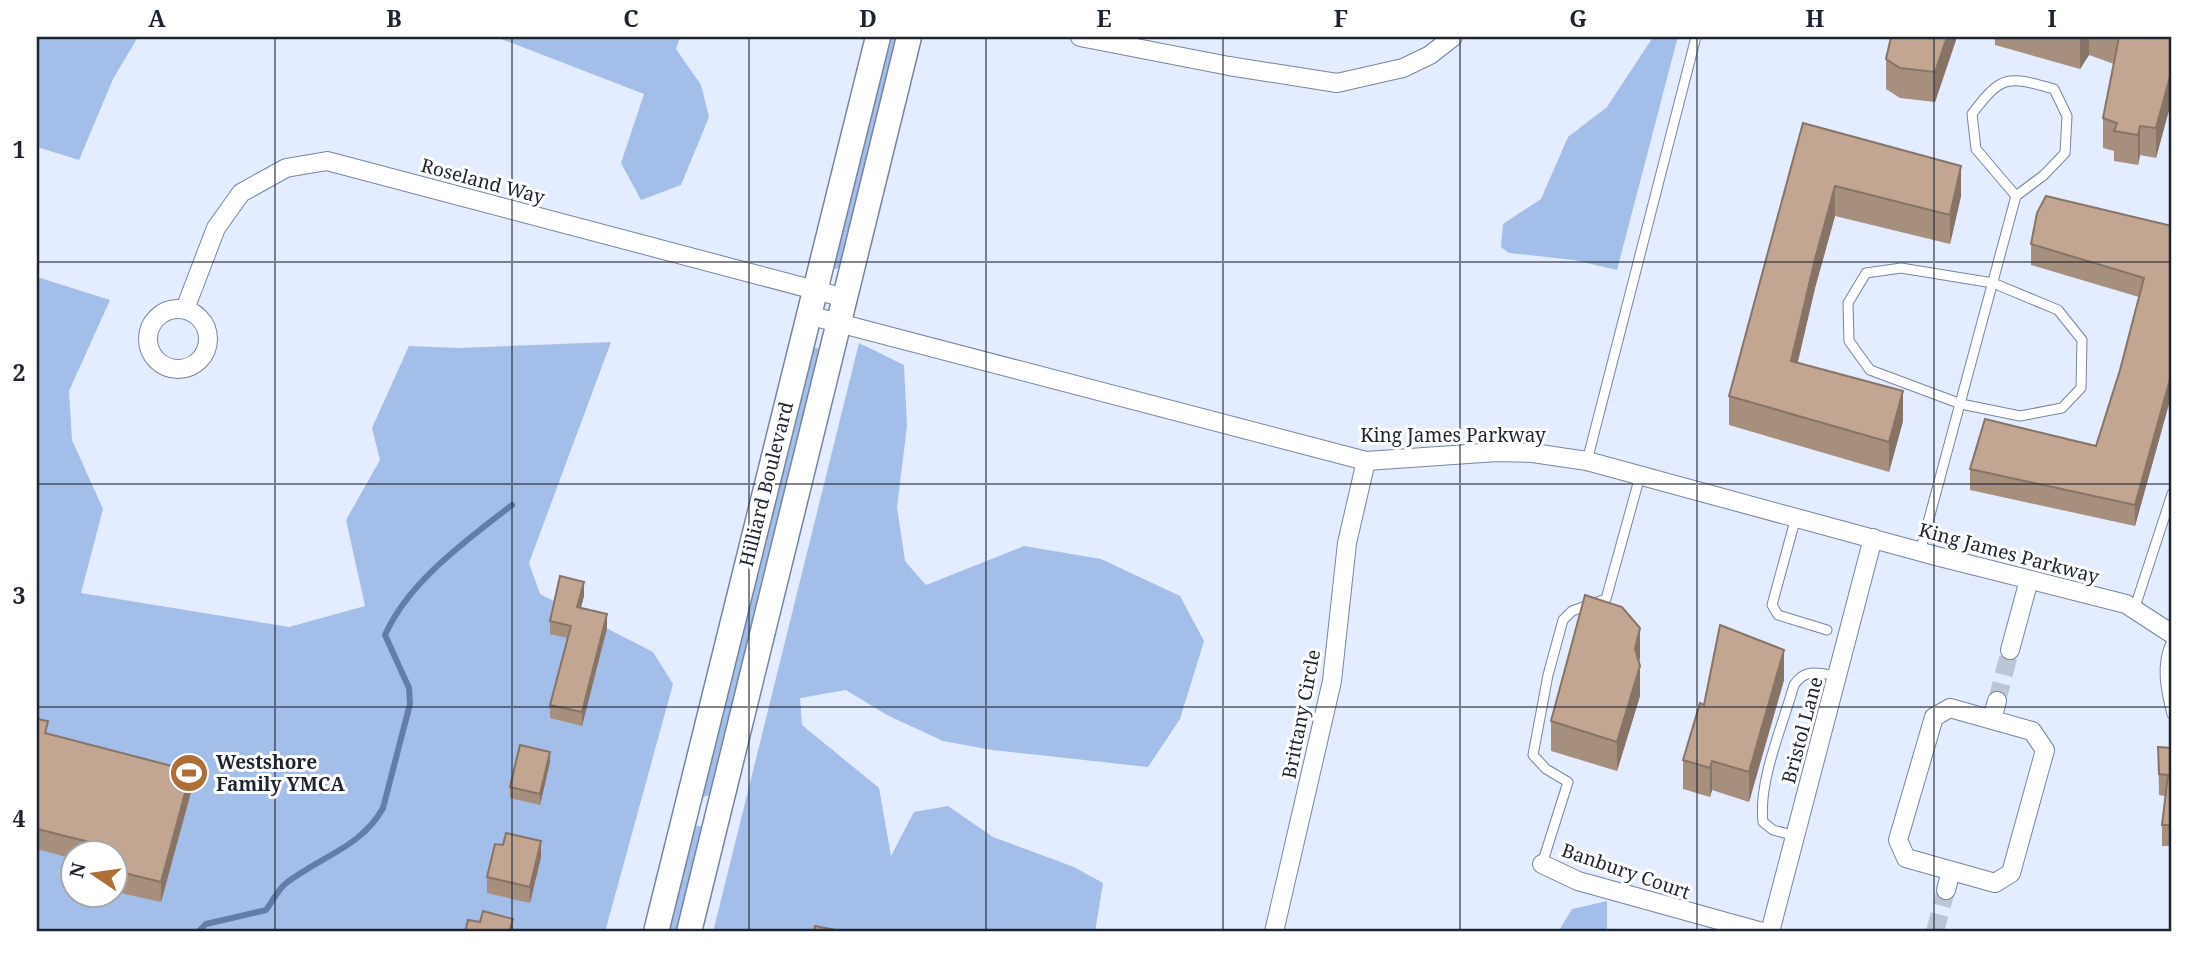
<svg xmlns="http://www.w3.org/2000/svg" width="2209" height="969" viewBox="0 0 2209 969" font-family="'Noto Serif',serif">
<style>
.green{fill:#a4beea;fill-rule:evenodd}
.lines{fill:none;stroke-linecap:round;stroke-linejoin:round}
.stream{stroke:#637daa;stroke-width:6}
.minor-tunnel{stroke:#bcc5d5;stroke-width:18;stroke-dasharray:18 9;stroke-linecap:butt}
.service-casing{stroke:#76859f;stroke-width:11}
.minor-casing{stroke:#76859f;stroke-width:20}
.secondary-casing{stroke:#76859f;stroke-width:27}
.service{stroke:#fff;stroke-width:9}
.minor{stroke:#fff;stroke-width:18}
.secondary{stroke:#fff;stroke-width:24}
.wall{fill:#a78f7e}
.shaded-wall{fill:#887466}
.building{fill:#c2a692;stroke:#887466;stroke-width:2}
.grid{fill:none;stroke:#1e242f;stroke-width:2;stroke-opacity:0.55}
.labels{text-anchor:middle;stroke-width:6;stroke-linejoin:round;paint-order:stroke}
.street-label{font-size:19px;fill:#1e242f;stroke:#fff}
.poi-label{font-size:19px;font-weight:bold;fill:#1e242f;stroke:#fff;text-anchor:start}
.neatline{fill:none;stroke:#1e242f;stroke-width:2.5}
.grid-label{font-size:23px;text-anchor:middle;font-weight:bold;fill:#1e242f}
</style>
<rect width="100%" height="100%" fill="#e3edff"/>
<g class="green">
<path d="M37,37H138L113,79L79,160L37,147Z"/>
<path d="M496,37H680L676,49L701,85L709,117L681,185L641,200L621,163L644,94Z"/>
<path d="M887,37H899L841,267L836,269L832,267Z"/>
<path d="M1653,37H1677V40L1617,270L1574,260L1509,253L1501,247L1503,224L1541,199L1568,137L1607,107Z"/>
<path d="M37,277L110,300L69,391L72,440L103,509L81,593L289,627L365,606L346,520L380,460L372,428L409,346L459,348L611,342L529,563L540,594L653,652L673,684L605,932H37ZM74,853H116V895H74Z"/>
<path d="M859,343L904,365L907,426L897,507L905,561L926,585L1024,546L1101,559L1180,596L1204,641L1180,719L1148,767L992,750L943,741L887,715L846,690L800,698L802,725L879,788L891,856L914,812L948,806L993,837L1074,867L1103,883L1095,932H713Z"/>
<path d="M812,347L820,349L711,795L703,797L701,796Z"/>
<path d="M693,826H701L703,830L678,932H665Z"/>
<path d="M1607,901V932H1558L1572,909Z"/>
</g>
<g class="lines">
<path class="stream" d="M198,932L206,924L266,910C272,902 278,890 285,884C319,857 362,847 383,808L410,704L409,688L385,635C409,581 466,541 512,505"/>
<g class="minor-tunnel">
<path d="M1997,701L2010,650"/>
<path d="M1935,932L1946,890"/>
</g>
<defs>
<g id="service">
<path d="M1901,268L1993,283L2058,310L2082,340L2081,388L2062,408L2020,416L1961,404L1870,370L1849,341L1848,303L1866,273Z"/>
<path d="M1587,461L1696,37"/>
<path d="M1796,517L1772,605L1778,615L1827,630"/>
<path d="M1920,552L2016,196L2044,175L2065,153L2067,116L2054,89C2008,76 2002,74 1972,114L1976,149L2016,196"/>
<path d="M2134,610L2172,494"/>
<path d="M2172,641C2160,664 2166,691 2172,714"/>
<path d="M1796,836L1773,830L1763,822C1758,781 1783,725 1794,685C1805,668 1819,673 1837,676"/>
<path d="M1542,864L1568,782L1546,769L1533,755L1548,675L1563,620L1572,611L1606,599L1640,476"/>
</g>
<g id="minor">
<path d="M1080,37L1229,66L1337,83L1403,68L1430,55L1453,37"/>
<circle cx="178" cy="339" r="30"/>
<path d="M185,309L216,228L241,193L286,168L327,161L845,298"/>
<path d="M808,315L1366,461L1497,452L1533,453L1587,461L1936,556L2126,604L2172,634"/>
<path d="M2010,650L2029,580"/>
<path d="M1950,708L2032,731L2045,750L2011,873L1995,883L1906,858L1898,840L1934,717Z"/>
<path d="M1992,719L1997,701"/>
<path d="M1542,864L1578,881L1762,932"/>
<path d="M1946,890L1951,871"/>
<path d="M1274,932L1332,681L1347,543L1366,461"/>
<path d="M1770,932L1873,538"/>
</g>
<g id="secondary">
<path d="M656,932L878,37"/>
<path d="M689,932L909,37"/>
</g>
</defs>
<use href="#service" class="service-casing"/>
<use href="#minor" class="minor-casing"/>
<use href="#secondary" class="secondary-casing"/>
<use href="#service" class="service"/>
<use href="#minor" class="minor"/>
<use href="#secondary" class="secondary"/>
</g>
<g class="wall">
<path d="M1957,37L1935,102L1900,98L1886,89V59Z"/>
<path d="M1995,37H2172V99L2156,158L2140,155L2138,165L2114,161V151L2103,148V118L2114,64L2089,55L2080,69L1995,45Z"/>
<path d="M1803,123L1961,196L1950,244L1835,216L1815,288L1798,362L1903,421L1889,472L1729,425V396Z"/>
<path d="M2172,226V393L2135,526L1970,490V469L2096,446L2120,370L2139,297L2031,265V244Z"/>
<path d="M584,596L581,608L607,628L582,726L550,718V705L567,638L550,634V621Z"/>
<path d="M1640,657L1639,663L1640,696L1617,771L1551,751V721Z"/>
<path d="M1784,680L1749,802L1712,790L1710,797L1683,789V760L1704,705Z"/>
<path d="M37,719L48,734L191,792L161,902L116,892V853H74V859L37,849Z"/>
<path d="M2158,747L2172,748V846H2162V825L2165,796L2159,795Z"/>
<path d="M550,762L540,805L510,798V787Z"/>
<path d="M503,845L541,857L530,903L487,893V877Z"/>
</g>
<g class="shaded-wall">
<path d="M1947,37H1957L1935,102V72Z"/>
<path d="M2081,37H2089V55L2080,69V39Z"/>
<path d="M2172,69V99L2156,158V128Z"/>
<path d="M2140,126V155L2138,165V135Z"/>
<path d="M1961,166V196L1950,244V215Z"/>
<path d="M1835,186V216L1815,288L1791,390V361L1815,259Z"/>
<path d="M2172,372V393L2135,526V505Z"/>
<path d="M1903,391V421L1889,472V442Z"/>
<path d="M584,582V596L577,621V607Z"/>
<path d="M607,614V628L582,726V712Z"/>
<path d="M1640,628V657L1635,678V649Z"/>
<path d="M1784,650V680L1749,802V772Z"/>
<path d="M1640,666V696L1617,771V742Z"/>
<path d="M550,752V762L540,805V794Z"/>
<path d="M1712,761V790L1710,797V768Z"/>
<path d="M191,771V792L161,902V882Z"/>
<path d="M541,841V857L530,903V887Z"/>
<path d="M513,919V932H509Z"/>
</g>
<g class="building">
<path d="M1891,37H1947L1935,72L1900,68L1886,59Z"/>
<path d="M2119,37H2172V69L2156,128L2140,126L2138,135L2114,131L2117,123L2103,118Z"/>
<path d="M1803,123L1961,166L1950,215L1835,186L1815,259L1791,361L1903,391L1889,442L1729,396Z"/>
<path d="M2046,196L2172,226V372L2135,505L1970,469L1985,419L2096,446L2120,370L2144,278L2031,244L2037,213Z"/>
<path d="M560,576L584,582L577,607L607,614L582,712L550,705L571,626L550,621Z"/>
<path d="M1585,595L1622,607L1640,628L1635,649L1640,666L1617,742L1551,721Z"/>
<path d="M1720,625L1784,650L1749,772L1712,761L1710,768L1683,760L1700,703L1704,705Z"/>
<path d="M37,719L48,721L45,733L191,771L161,882L116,871V853H103L105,846L37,829Z"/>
<path d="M520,745L550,752L540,794L510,787Z"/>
<path d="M2158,747L2172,748V825H2162L2168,775L2159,774Z"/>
<path d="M506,833L541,841L530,887L487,877L495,844L503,845Z"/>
<path d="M483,911L513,919L509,932H465L468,920L480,922Z"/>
<path d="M815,926L846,932H814Z"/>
</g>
<path class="grid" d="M275,37V932M512,37V932M749,37V932M986,37V932M1223,37V932M1460,37V932M1697,37V932M1934,37V932M37,262H2172M37,484H2172M37,707H2172"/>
<defs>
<symbol id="stadium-disc" viewBox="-11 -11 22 22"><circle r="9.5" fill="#ae6e36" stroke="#fff"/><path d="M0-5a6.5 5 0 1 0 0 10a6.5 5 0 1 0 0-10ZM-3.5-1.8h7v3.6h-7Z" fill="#fff"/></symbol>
</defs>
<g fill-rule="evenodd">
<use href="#stadium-disc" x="167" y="751" width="44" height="44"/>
</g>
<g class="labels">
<g class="street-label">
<text transform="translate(483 181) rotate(15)" y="7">Roseland Way</text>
<text x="1453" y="442">King James Parkway</text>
<text transform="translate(766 484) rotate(-76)" y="7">Hilliard Boulevard</text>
<text transform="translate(2009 553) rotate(15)" y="7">King James Parkway</text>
<text transform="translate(1301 714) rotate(-79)" y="7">Brittany Circle</text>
<text transform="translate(1802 730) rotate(-75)" y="7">Bristol Lane</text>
<text transform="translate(1626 871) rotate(19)" y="7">Banbury Court</text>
</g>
<g class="poi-label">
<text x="216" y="769">Westshore<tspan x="216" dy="22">Family YMCA</tspan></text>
</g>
</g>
<rect width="2209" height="969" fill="none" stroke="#ffffff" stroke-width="77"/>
<g transform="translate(94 874) rotate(283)"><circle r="33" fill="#ffffff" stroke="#a5a7ac" stroke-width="2"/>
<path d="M0-5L12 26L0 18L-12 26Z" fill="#ae6e36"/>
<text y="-10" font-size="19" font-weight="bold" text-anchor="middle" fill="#1e242f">N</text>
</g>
<rect x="38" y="38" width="2132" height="892" class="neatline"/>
<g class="grid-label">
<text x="157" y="27">A</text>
<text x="394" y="27">B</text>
<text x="631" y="27">C</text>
<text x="868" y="27">D</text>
<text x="1104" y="27">E</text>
<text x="1341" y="27">F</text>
<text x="1578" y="27">G</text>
<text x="1815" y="27">H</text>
<text x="2052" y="27">I</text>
<text x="19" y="158">1</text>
<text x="19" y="381">2</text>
<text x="19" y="604">3</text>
<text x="19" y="827">4</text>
</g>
</svg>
